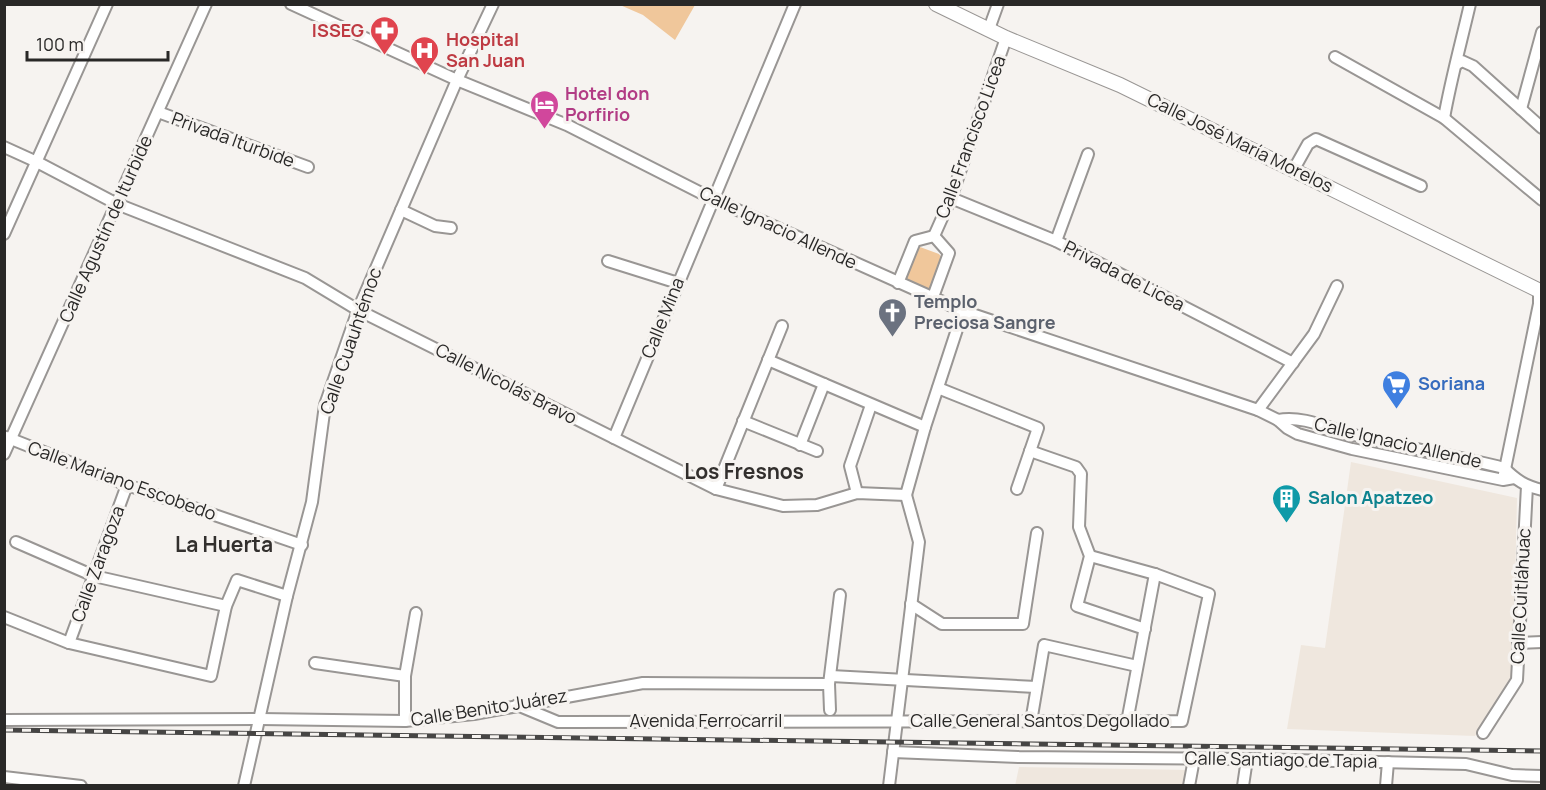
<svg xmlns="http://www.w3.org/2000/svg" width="1546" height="790" viewBox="0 0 1546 790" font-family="Manrope,sans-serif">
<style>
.built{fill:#efe7de}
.green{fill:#f0c79b}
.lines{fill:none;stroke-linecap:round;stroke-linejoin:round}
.minor-casing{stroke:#999694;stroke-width:14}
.tertiary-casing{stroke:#999694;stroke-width:16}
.minor{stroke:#fff;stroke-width:10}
.tertiary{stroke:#fff;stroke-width:14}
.rail-casing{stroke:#464544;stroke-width:5}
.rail{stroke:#f6f3f0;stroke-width:3;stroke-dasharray:9;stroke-linecap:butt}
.labels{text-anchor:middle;stroke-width:6;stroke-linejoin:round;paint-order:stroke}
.health-label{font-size:18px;font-weight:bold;fill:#be3a42;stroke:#f6f3f0;text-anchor:end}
.hotel-label{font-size:18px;font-weight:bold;fill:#b23c85;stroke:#f6f3f0;text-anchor:start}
.street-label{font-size:18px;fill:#292827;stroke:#f6f3f0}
.worship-label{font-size:18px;font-weight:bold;fill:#5b616d;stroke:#f6f3f0;text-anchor:start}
.shop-label{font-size:18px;font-weight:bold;fill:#366cbe;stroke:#f6f3f0;text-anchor:start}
.culture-label{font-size:18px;font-weight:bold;fill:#0d838f;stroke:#f6f3f0;text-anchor:start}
.quarter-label{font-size:21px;font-weight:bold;fill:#322f2d;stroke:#f6f3f0}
</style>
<rect width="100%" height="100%" fill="#f6f3f0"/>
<g class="built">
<path d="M1351,462L1517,498L1513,676L1475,736L1287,729L1301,645L1325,648Z"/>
<path d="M1019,767L1189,770L1186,785L1015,786Z"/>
</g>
<g class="green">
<path d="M620,5L695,4V5L675,40L643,15Z"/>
<path d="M920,247L939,254L942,258L931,289L925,291L906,282V275L914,250Z"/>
</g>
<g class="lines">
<defs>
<g id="minor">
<path d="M291,4L457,80L567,125L713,199L963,311L1258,410L1278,420L1287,428L1298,434L1352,449L1503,480L1514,478"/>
<path d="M989,29L998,4"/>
<path d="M1335,57L1444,118L1542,200"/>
<path d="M1457,64L1462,61L1473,66L1542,128"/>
<path d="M1521,109L1542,32"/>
<path d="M158,112L308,167"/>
<path d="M1444,118C1451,79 1461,43 1470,4"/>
<path d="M4,147L37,162L117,204L305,278L358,310L716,489L783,506L817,505L857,493L906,495"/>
<path d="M1294,169L1308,144L1316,139L1421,186"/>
<path d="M951,198L1056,241L1293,363"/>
<path d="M401,210L435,226L451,228"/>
<path d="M4,234L107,4"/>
<path d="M934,236L951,198L1006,38"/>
<path d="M1056,241L1088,154"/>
<path d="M608,261L678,283"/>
<path d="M898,283L915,241L934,236L949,253L933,297"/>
<path d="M768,360L925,427"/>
<path d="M938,388L1038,428L1017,489"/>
<path d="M1258,410L1314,334L1337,286"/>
<path d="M1278,420C1303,415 1330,429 1354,435C1404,448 1455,455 1504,468C1516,480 1525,486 1542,490"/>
<path d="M743,421L817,451"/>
<path d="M6,437L127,485L302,545"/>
<path d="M614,438L795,4"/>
<path d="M800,445L824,384"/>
<path d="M1030,451L1076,467L1081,474L1079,527L1090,556L1077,606L1145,629"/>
<path d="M4,454L206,4"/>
<path d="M1504,474L1539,304V291"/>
<path d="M716,489L782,326"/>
<path d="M857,493L850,466L871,405"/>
<path d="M906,495L925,427L963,311"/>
<path d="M16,542L94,576L226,606"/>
<path d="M911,604L942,624H1023L1037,533"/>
<path d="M4,617L69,643L211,676L226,606L237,580L287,596"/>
<path d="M69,643L127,485"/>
<path d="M1518,643L1542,642"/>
<path d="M315,663L405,676"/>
<path d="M831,676L1036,687"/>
<path d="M517,705L558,722L1182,721L1209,594L1155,574L1090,556"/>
<path d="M830,710L829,684L840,595"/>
<path d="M4,720L260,719L405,721L474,714L643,683L829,684"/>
<path d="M405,721V676L416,613"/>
<path d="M1031,722L1044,645L1137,666"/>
<path d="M1127,722L1155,574"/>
<path d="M1483,733L1517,680L1527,486"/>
<path d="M893,752L1019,757L1247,759L1466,764L1512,775L1542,776"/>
<path d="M4,777L81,786"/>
<path d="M244,786L287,596L312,502L325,405L358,310L457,80L493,4"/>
<path d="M889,786L919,542L906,495"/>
<path d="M1189,786L1194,759"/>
<path d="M1243,786L1247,759"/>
<path d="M1386,786L1388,762"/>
</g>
<path id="tertiary" d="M936,4L1006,38L1120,85L1542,292"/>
</defs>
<use href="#minor" class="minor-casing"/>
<use href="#tertiary" class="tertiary-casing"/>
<use href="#minor" class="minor"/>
<use href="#tertiary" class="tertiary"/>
<defs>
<path id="rail" d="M4,730L1542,751"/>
</defs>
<use href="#rail" class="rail-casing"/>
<use href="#rail" class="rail"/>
</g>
<defs>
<symbol id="pharmacy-pin" viewBox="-11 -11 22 30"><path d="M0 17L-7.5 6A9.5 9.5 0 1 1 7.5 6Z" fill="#e0444e" stroke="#f6f3f0"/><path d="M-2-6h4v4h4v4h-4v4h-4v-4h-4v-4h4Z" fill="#fff"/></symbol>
<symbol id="hospital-pin" viewBox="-11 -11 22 30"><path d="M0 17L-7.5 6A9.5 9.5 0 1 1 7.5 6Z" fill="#e0444e" stroke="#f6f3f0"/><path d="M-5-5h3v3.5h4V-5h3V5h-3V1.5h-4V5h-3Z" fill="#fff"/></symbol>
<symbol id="hotel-pin" viewBox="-11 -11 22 30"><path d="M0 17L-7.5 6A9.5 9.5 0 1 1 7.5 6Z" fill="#d1479c" stroke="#f6f3f0"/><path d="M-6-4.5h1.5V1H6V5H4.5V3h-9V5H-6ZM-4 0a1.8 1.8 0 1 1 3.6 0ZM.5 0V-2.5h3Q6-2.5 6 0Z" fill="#fff"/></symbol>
<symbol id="church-pin" viewBox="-11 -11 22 30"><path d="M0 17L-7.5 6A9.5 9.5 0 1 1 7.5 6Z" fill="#6b7280" stroke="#f6f3f0"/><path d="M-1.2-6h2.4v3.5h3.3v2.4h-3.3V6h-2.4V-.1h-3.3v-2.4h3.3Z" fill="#fff"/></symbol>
<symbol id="supermarket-pin" viewBox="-11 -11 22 30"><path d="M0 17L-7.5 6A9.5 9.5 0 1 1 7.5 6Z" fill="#3f7fe0" stroke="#f6f3f0"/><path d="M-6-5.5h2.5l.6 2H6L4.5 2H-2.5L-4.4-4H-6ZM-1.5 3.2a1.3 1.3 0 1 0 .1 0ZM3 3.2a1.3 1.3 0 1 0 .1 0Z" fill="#fff"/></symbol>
<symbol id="building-pin" viewBox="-11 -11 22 30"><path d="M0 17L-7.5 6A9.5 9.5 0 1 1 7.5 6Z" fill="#0f9aa8" stroke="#f6f3f0"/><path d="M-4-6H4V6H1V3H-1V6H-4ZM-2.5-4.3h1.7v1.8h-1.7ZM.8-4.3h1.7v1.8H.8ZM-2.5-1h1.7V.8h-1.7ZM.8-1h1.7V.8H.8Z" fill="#fff"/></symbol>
</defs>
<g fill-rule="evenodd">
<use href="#pharmacy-pin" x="368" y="14" width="33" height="45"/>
<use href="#hospital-pin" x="408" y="34" width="33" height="45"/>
<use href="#hotel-pin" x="528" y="88" width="33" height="45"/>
<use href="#church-pin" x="876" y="296" width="33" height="45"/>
<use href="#supermarket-pin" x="1380" y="368" width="33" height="45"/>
<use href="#building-pin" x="1270" y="482" width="33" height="45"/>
</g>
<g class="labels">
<g class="health-label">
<text x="364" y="37">ISSEG</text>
<text x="446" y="46" text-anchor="start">Hospital<tspan x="446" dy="21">San Juan</tspan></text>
</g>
<g class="hotel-label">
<text x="565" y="100">Hotel don<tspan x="565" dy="21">Porfirio</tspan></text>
</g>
<g class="street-label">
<text transform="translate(971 137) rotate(-70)" y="6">Calle Francisco Licea</text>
<text transform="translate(233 140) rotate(20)" y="6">Privada Iturbide</text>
<text transform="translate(1240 143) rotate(26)" y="6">Calle José María Morelos</text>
<text transform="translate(778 228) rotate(25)" y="6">Calle Ignacio Allende</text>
<text transform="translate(106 229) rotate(-66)" y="6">Calle Agustín de Iturbide</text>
<text transform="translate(1124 276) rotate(27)" y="6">Privada de Licea</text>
<text transform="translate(663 318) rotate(-68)" y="6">Calle Mina</text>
<text transform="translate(351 341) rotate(-71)" y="6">Calle Cuauhtémoc</text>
<text transform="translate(506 384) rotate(27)" y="6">Calle Nicolás Bravo</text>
<text transform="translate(1398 443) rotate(13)" y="6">Calle Ignacio Allende</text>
<text transform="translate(122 481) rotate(20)" y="6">Calle Mariano Escobedo</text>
<text transform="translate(98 564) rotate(-70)" y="6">Calle Zaragoza</text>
<text transform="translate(1521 596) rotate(-87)" y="6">Calle Cuitláhuac</text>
<text transform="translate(489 708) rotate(-9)" y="6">Calle Benito Juárez</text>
<text x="706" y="727">Avenida Ferrocarril</text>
<text x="1040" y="727">Calle General Santos Degollado</text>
<text transform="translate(1281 760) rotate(1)" y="6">Calle Santiago de Tapia</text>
</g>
<g class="worship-label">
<text x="914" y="308">Templo<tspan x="914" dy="21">Preciosa Sangre</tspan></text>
</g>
<g class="shop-label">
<text x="1418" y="390">Soriana</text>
</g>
<g class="culture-label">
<text x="1308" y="504">Salon Apatzeo</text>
</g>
<g class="quarter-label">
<text x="744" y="479">Los Fresnos</text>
<text x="224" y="552">La Huerta</text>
</g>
</g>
<rect width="1546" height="790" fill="none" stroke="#292827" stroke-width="12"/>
<path d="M27 51v9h141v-9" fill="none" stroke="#292827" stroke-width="3"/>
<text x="36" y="51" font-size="18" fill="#292827" stroke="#f6f3f0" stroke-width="4.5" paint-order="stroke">100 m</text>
</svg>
